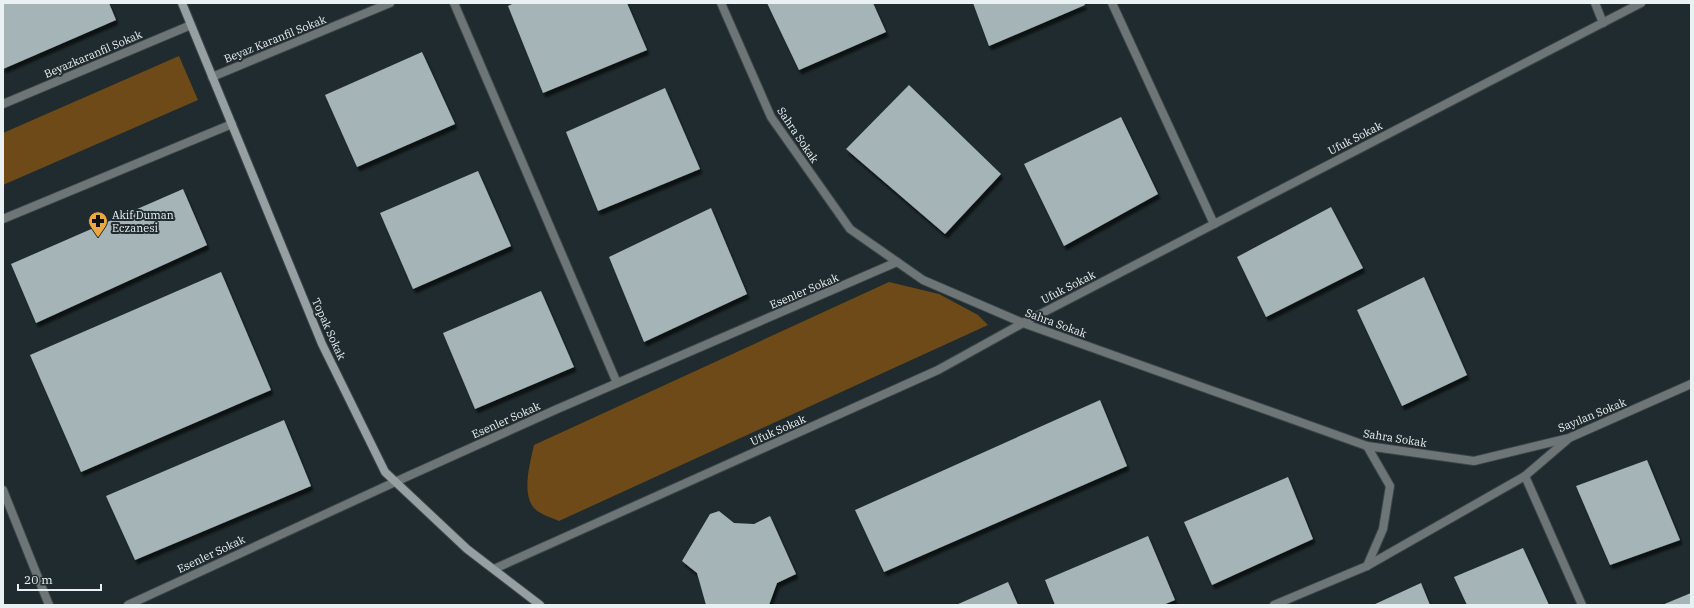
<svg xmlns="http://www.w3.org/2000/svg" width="1694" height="608" viewBox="0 0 1694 608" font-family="'IBM Plex Serif',serif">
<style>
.green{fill:#6d4a17}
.building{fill:#a5b4b7;filter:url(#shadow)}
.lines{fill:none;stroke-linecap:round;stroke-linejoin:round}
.street-casing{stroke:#3b474a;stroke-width:10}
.secondary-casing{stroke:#3b474a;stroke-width:10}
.street{stroke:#6e7576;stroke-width:8}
.secondary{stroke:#96a0a2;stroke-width:8}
.labels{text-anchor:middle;stroke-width:4;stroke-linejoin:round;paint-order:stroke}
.street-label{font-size:11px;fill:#eaf1f3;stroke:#1f2b2e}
.poi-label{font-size:11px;fill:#eaf1f3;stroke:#1f2b2e;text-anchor:start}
</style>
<defs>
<filter id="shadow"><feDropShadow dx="2.5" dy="4.5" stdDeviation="1" flood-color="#0009"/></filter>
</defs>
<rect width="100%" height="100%" fill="#1f2b2e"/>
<g class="green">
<path d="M179,56L198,100L3,185V133Z"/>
<path d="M889,282L939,294L978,315L988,325L559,521C553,518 545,516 539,512C519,500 530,464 534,445Z"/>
</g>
<g class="building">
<path d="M3,3H109L116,20L3,69Z"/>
<path d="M514,3H627L647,50L543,93L508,6Z"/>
<path d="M767,3H873L886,32L799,70Z"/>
<path d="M973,3H1084L1085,5L989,46Z"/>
<path d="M422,52L455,124L357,167L325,95Z"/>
<path d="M909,85L1001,174L945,234L846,149Z"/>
<path d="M665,88L700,169L598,211L566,132Z"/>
<path d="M1121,117L1158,194L1064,246L1024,164Z"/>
<path d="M478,171L511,246L413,289L380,213Z"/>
<path d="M183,189L207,245L36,323L11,264Z"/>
<path d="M1331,207L1363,268L1266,317L1237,257Z"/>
<path d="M711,208L747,294L644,342L609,257Z"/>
<path d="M221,272L271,390L81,472L30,355Z"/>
<path d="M1424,277L1467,375L1402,406L1357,310Z"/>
<path d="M541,291L574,367L475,409L443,333Z"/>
<path d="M1100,400L1127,466L884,572L855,510Z"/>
<path d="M284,420L311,486L135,560L106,496Z"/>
<path d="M1647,460L1680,540L1610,565L1576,486Z"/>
<path d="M1288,477L1313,539L1212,585L1184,522Z"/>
<path d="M719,511L734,523L754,524L770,516L796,574L777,583L769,605H706L697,573L682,561L710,514Z"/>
<path d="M1148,536L1175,600L1163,605H1055L1045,580Z"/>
<path d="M1523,548L1549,605H1467L1454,577Z"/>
<path d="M1008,582L1018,605H956Z"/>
<path d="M1421,583L1430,605H1373Z"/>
<path d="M1691,593V605H1662Z"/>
</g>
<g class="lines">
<defs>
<g id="street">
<path d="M454,3L617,383"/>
<path d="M721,3L771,117L850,229L923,280L1023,323L1367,446L1474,461L1569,438L1691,384"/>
<path d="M1112,3L1214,224"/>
<path d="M1595,3L1603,23"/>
<path d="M212,77L390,3"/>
<path d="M3,104L191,25"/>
<path d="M3,219L232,124"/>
<path d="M1367,446L1390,486L1383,529L1367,566"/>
<path d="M1525,476L1582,605"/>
<path d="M3,490L49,605"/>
<path d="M494,569L938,370L1023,323L1641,3"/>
<path d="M128,605L395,482L555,410L897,262"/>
<path d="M1274,605L1367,566L1525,476L1567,440"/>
</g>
<path id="secondary" d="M182,3L322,344L385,472L467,549L540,605"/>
</defs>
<use href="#street" class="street-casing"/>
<use href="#secondary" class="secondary-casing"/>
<use href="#street" class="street"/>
<use href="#secondary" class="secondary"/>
</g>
<defs>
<symbol id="pharmacy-pin" viewBox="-11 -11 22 30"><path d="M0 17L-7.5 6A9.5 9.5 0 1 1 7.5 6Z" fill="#efa73d" stroke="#1f2b2e"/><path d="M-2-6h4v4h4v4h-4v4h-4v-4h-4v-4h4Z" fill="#111"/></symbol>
</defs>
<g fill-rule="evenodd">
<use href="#pharmacy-pin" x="87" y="210" width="22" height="30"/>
</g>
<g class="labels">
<g class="street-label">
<text transform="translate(275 39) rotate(-22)" y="4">Beyaz Karanfil Sokak</text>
<text transform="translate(93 54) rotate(-23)" y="4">Beyazkaranfil Sokak</text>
<text transform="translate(798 135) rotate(56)" y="4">Sahra Sokak</text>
<text transform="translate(1355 138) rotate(-27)" y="4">Ufuk Sokak</text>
<text transform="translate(1068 287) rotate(-27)" y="4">Ufuk Sokak</text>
<text transform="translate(804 291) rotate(-23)" y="4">Esenler Sokak</text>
<text transform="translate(1056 323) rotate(20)" y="4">Sahra Sokak</text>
<text transform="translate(329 329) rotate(66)" y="4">Topak Sokak</text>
<text transform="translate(1592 415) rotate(-22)" y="4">Sayılan Sokak</text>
<text transform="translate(506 420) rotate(-24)" y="4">Esenler Sokak</text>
<text transform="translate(778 430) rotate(-24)" y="4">Ufuk Sokak</text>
<text transform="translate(1395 438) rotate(9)" y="4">Sahra Sokak</text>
<text transform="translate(211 554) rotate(-25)" y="4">Esenler Sokak</text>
</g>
<g class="poi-label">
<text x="112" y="219">Akif Duman<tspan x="112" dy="13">Eczanesi</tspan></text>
</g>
</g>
<rect width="1694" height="608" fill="none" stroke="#eaf1f3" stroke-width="8"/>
<path d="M18 584v6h83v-6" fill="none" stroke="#eaf1f3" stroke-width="2"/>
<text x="24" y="584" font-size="12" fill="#eaf1f3" stroke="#1f2b2e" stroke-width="3" paint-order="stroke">20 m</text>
</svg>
